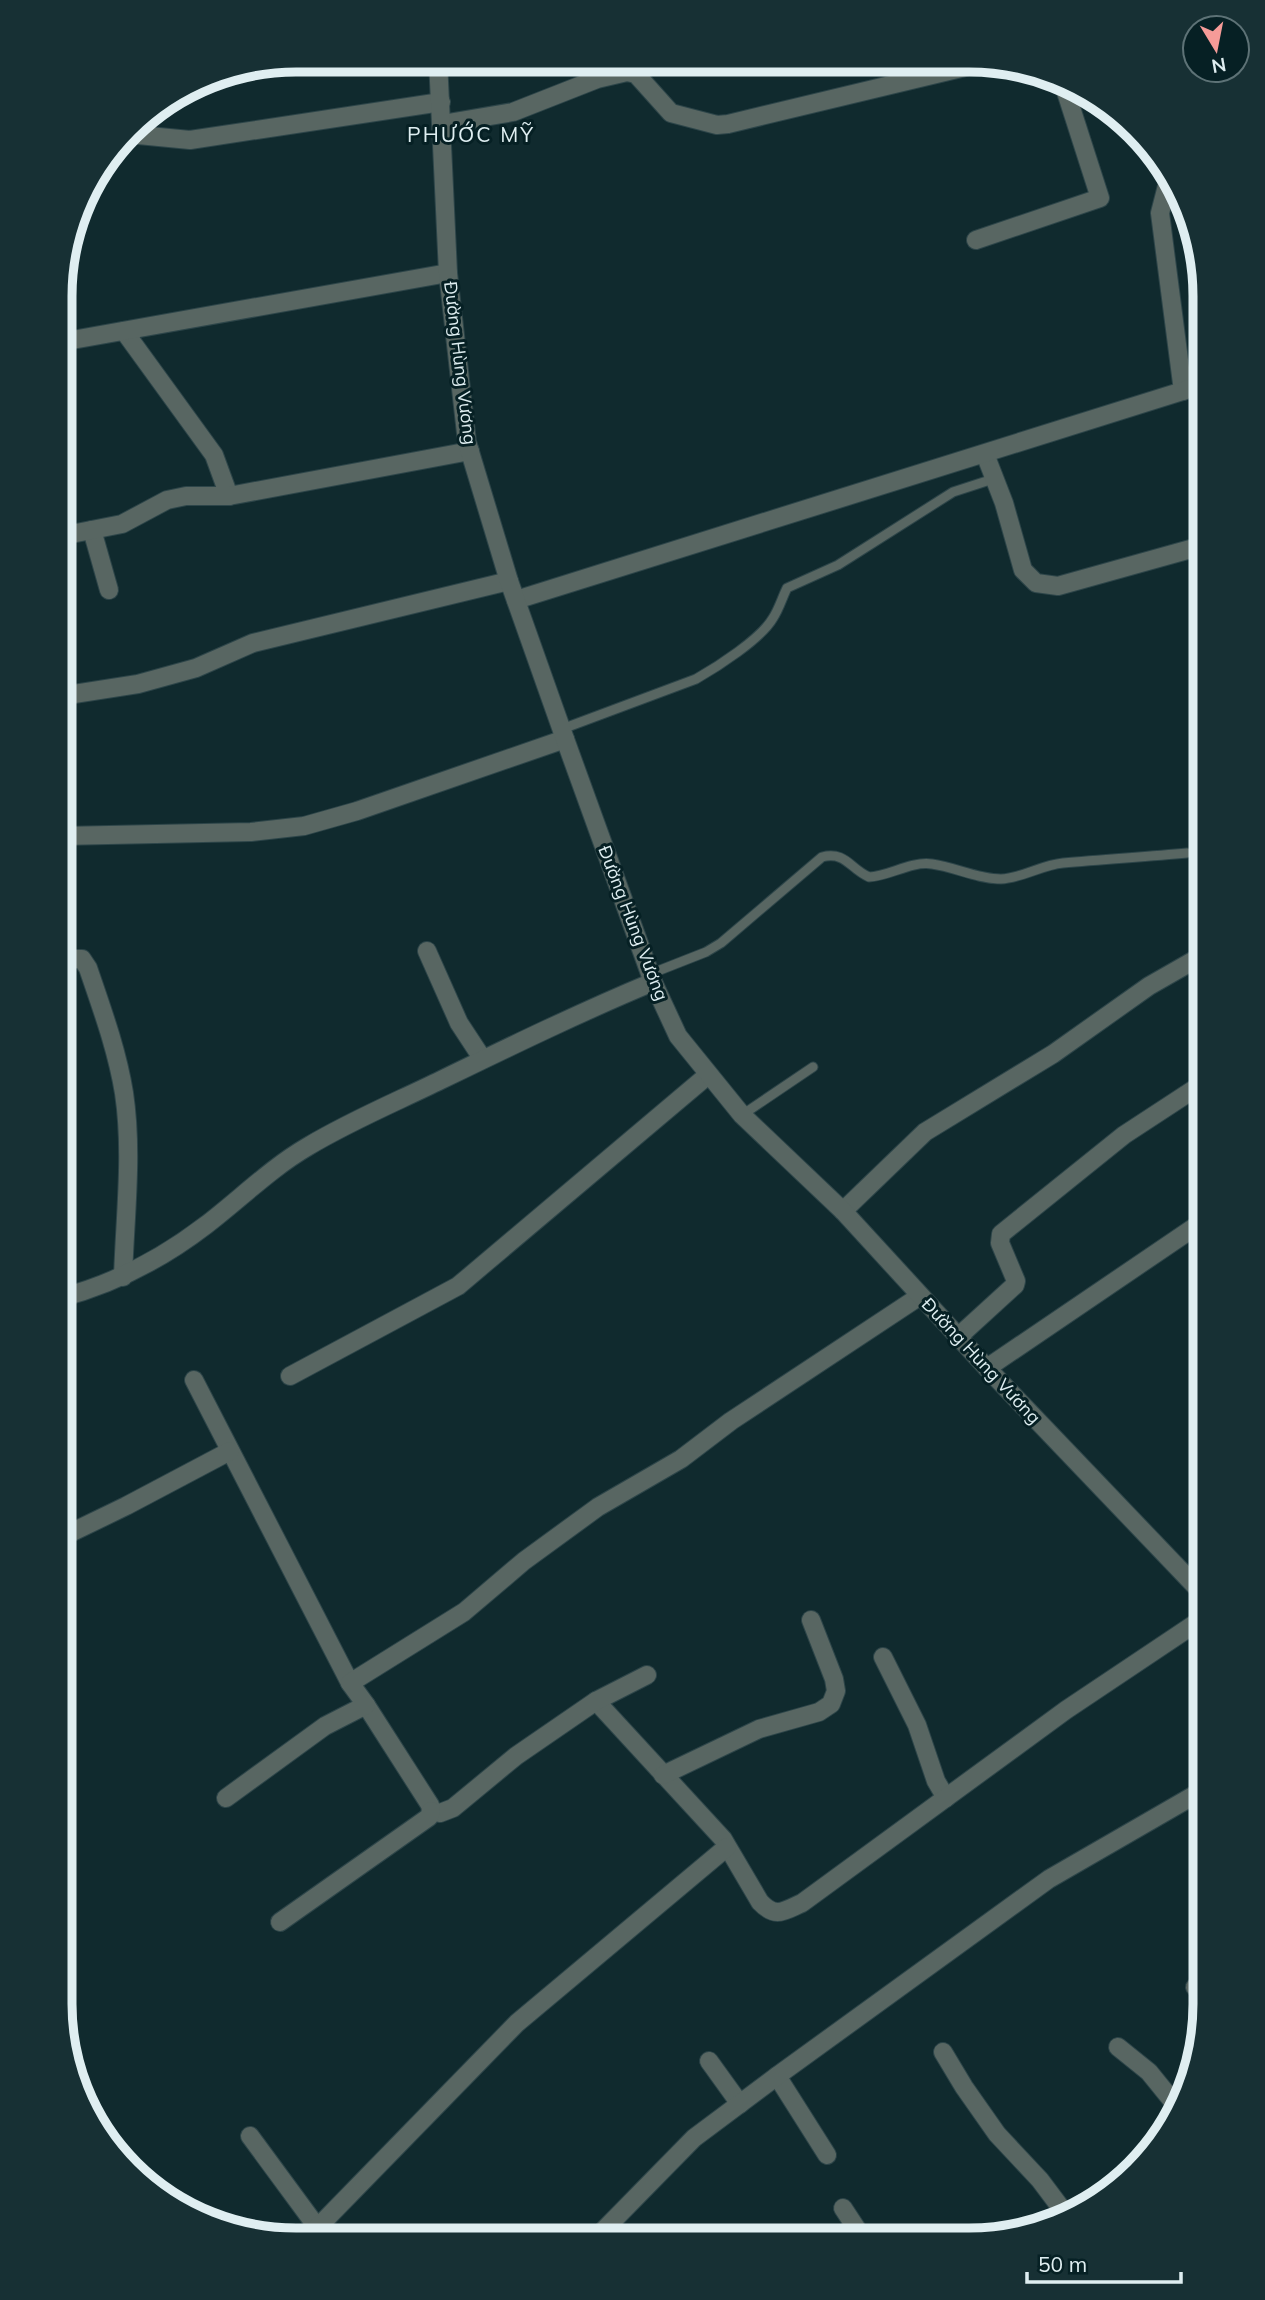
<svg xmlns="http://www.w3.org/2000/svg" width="1265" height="2300" viewBox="0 0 1265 2300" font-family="Mulish,sans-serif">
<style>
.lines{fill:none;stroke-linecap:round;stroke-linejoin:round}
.service-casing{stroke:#2d4549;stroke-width:11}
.minor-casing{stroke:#2d4549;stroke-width:20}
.tertiary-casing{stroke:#2d4549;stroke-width:20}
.service{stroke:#586662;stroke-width:9}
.minor{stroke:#586662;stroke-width:18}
.tertiary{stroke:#586662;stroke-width:18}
.labels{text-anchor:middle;stroke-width:6;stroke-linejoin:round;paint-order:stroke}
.street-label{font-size:18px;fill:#dfeef1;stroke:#062024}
.quarter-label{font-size:21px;letter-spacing:2px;fill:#dfeef1;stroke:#062024}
.rim{fill:none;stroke:#dfeef1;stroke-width:9}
</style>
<rect width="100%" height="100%" fill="#102a2e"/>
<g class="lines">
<defs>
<g id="service">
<path d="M562,729L696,679C717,667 761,639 773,618C779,609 782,598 787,588L838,565L953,492L993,479"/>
<path d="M650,974L706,952L721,943L822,857C846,851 850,869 869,877C890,876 910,861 932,864C955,867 977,879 1001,879C1023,878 1041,865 1063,863C1104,859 1145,857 1187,853"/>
<path d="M742,1115L813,1067"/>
</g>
<g id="minor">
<path d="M442,124L513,112L597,79L627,72L636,74L671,113L717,125L728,124L978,64"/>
<path d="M128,134L190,140L441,102"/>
<path d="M1168,182L1160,213L1183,391"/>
<path d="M976,240L1100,198L1065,89"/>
<path d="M124,331L214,455L229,496"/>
<path d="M61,342L448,273"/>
<path d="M985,454L1004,503L1023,570L1036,583L1058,586L1205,545"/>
<path d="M92,530L109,590"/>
<path d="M61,536L122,524L167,500L186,496H229L470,451"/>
<path d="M516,600L1205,384"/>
<path d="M61,696L138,684L196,668L253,643L509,581"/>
<path d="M61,836L251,832L304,826L357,811L565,739"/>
<path d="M427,951L459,1023L482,1058"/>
<path d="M61,959H82L88,968C102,1009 117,1050 124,1093C133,1153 125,1216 123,1277"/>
<path d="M843,1211L925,1132L1053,1054L1149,986L1205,954"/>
<path d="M60,1298C114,1284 163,1258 206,1225C240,1199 271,1168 307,1147C350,1121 396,1102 441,1080C511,1046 581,1012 653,982"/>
<path d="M958,1337L1015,1285L1016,1281L1000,1243L1001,1234L1124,1135L1205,1082"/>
<path d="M987,1368L1205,1220"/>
<path d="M290,1376L458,1286L708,1075"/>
<path d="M194,1380L350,1683"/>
<path d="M60,1538L126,1506L230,1451"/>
<path d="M883,1657L917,1725L936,1781L946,1798"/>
<path d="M596,1701L723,1839L760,1902C776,1919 784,1911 802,1903L1066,1710L1205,1617"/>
<path d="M366,1705L430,1805L431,1811"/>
<path d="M663,1775L759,1729L819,1712L831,1704L836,1691L834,1679L811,1620"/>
<path d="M226,1798L325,1726L366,1705L350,1683L464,1612L524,1561L598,1507L681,1459L731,1421L920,1296"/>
<path d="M431,1811L440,1813L453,1808L516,1756L596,1701L647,1675"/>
<path d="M280,1922L429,1817L431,1811"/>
<path d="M1195,1987L1205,1982"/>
<path d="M1118,2047L1149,2072L1179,2109"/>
<path d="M943,2052L964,2087L997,2134L1040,2180L1067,2216"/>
<path d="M709,2061L740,2104"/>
<path d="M777,2076L827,2155"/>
<path d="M250,2136L314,2223L318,2224"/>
<path d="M843,2208L864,2240"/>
<path d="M304,2239L322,2223L517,2023L727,1847"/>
<path d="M595,2239L694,2138L777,2076L1049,1879L1205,1789"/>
</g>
<path id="tertiary" d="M438,60L448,273L467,442L509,581L565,739L653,982L678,1036L742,1115L843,1211L987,1368L1205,1596"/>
</defs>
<use href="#service" class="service-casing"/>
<use href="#minor" class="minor-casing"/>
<use href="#tertiary" class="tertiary-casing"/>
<use href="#service" class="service"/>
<use href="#minor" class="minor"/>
<use href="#tertiary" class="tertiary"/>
</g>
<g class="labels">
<g class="street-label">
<text transform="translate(460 363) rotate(83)" y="6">Đường Hùng Vương</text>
<text transform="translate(633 923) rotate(69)" y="6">Đường Hùng Vương</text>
<text transform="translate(981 1361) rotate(47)" y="6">Đường Hùng Vương</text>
</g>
<g class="quarter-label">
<text x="471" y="142">PHƯỚC MỸ</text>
</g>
</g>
<path d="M0 0H1265V2300H0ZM296 72H969A224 224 0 0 1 1193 296V2004A224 224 0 0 1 969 2228H296A224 224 0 0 1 72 2004V296A224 224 0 0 1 296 72Z" fill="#173034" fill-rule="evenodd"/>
<path class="rim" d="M296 72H969A224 224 0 0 1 1193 296V2004A224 224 0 0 1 969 2228H296A224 224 0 0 1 72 2004V296A224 224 0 0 1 296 72Z"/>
<g transform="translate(1216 49) rotate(170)"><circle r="33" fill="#062024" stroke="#5d7276" stroke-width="2"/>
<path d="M0-5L12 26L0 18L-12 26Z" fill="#f59b98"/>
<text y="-10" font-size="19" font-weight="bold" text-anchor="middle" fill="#dfeef1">N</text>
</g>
<path d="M1027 2272v10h154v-10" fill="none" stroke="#dfeef1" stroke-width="3.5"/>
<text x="1038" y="2272" font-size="21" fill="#dfeef1" stroke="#062024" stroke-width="5" paint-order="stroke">50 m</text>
</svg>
